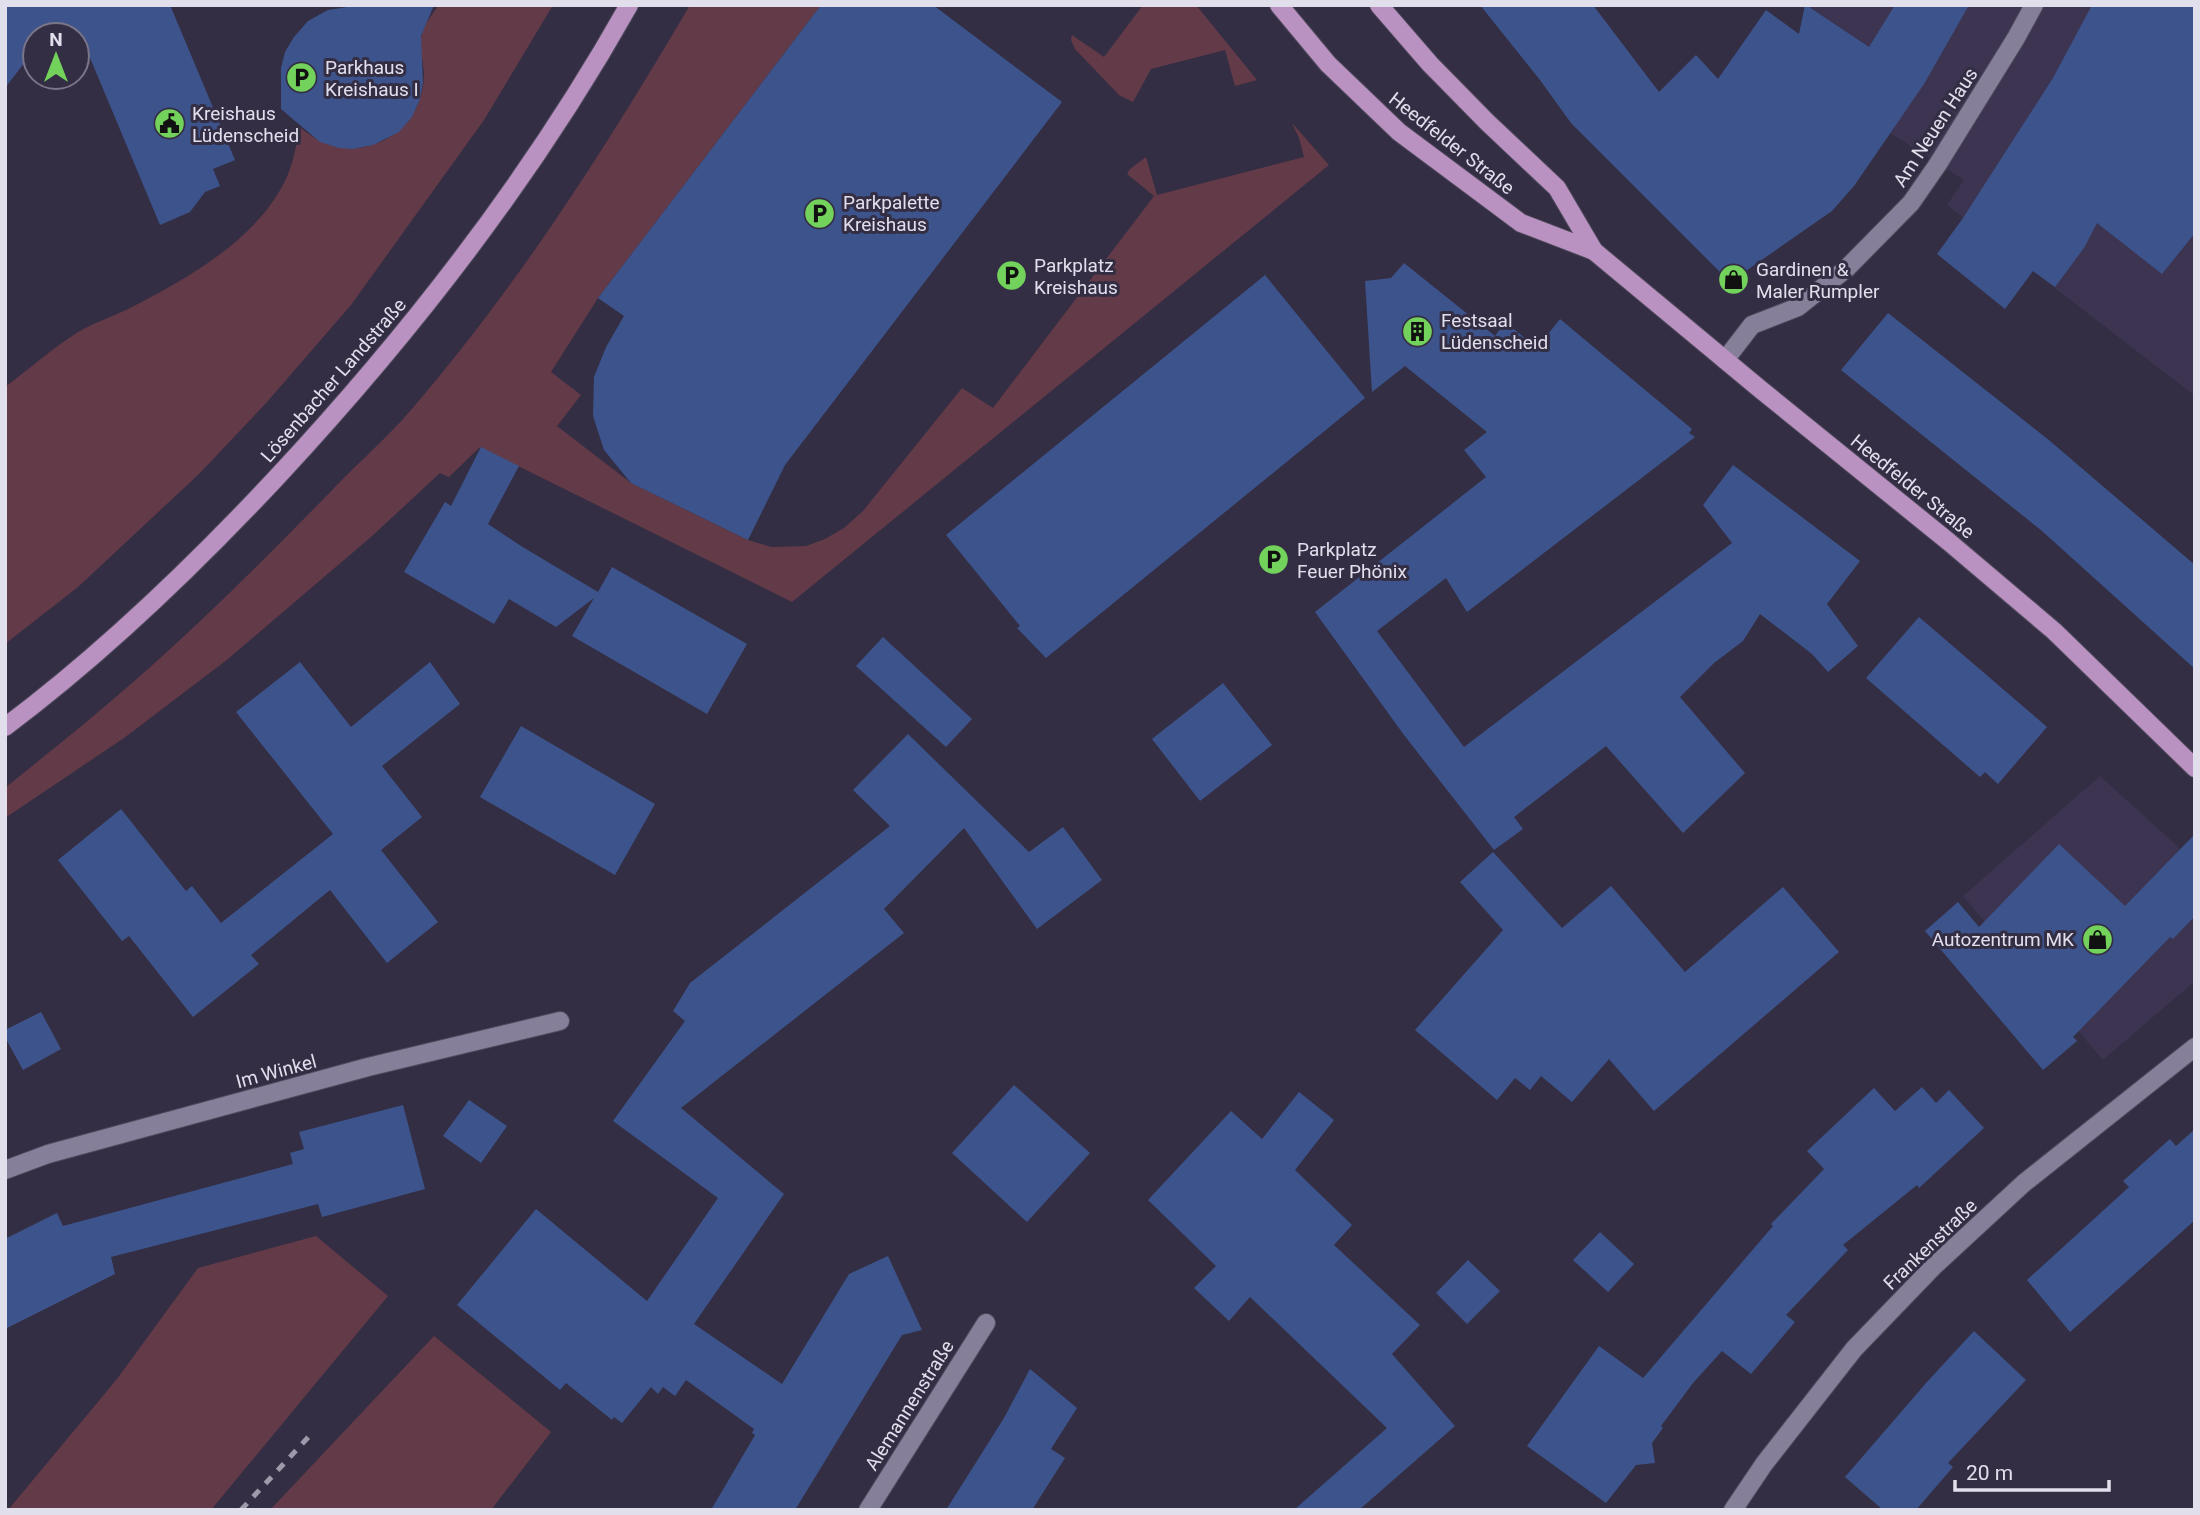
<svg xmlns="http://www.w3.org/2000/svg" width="2200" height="1515" viewBox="0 0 2200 1515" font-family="Roboto,sans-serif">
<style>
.built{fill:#3c3451}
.green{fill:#633a47}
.building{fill:#3c548b}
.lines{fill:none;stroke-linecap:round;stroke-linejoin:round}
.minor-casing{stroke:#4f4a5d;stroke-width:20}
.major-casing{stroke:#4f4a5d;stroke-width:20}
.minor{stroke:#867f9a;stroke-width:18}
.major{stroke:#ba92c1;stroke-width:18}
.rail{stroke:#9e9aab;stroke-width:5;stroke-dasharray:9 9;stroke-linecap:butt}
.labels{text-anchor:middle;stroke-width:6;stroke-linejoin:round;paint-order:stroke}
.poi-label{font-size:19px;fill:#e2dfed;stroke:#342e44;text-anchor:start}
.street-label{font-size:19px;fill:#e2dfed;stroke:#342e44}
</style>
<rect width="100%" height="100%" fill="#342e44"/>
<g class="built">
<path d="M1805,5H2195V396L1947,205L1964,180L1890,133L1799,34Z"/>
<path d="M2100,776L2195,862V981L2103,1060L1963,896Z"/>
</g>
<g class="green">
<path d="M439,5H553L484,120L351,305L267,402L199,474L78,587L5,644V387C29,369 53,348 78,332C95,322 115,316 132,307C187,279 255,240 284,183C293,166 296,146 300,127C318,143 339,152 364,147C399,140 423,112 424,75C424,63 419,51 421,38C423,25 432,15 439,5Z"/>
<path d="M690,5H821L598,298L551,372L581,395L557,426L631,483L748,540L771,547L806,546L825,539L844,528L863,511L962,388L993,408L1154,196L1127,174L1130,169L1146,157L1157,195L1304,157L1299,138L1292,123L1329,165L792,602L480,447L449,477L440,473L371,537L228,659L124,738L5,818V788C53,749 101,711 147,670C213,611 276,548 337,485C361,460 388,437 411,410C518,286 607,146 690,5Z"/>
<path d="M1143,5H1196L1257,80L1235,86L1225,50L1151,69L1133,102L1119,95L1075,49L1071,40L1072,35L1104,57Z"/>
<path d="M316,1236L388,1296L211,1510H8L117,1379L198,1268Z"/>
<path d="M434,1336L551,1432L491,1510H270Z"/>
</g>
<g class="building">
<path d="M5,5H170L235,160L213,169L220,186L205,192L190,212L160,225L88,53L77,52V35H35V49L5,88Z"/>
<path d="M360,5H434L421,36L423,83L420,99L412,117L399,132L373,145L353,149L339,148L320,142L281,109V68L285,52L294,37L308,21L328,10Z"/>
<path d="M821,5H933L1062,102L785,465L748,540L631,483L604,450L593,416L594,377L606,347L624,316L598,298Z"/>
<path d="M1480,5H1593L1659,92L1696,55L1718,79L1766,10L1799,34L1805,5H1806L1869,47L1895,5H1969L1924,84L1854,186L1832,211L1730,282L1571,123L1540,80Z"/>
<path d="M2092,5H2195V233L2162,274L2097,223L2084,248L2055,287L2033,271L2005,309L1937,254L1963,218L2053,78Z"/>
<path d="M1404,263L1495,336L1505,322L1537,348L1560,319L1692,429L1689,433L1695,437L1467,612L1446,578L1377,631L1464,747L1732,543L1703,505L1733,465L1860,561L1827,604L1858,646L1828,672L1812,654L1760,614L1743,641L1714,663L1680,697L1745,773L1683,833L1606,746L1514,817L1523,829L1494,850L1404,735L1315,612L1486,477L1464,450L1487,432L1405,366L1372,392L1365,281L1391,278Z"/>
<path d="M1265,275L1365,398L1046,658L1017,628L1020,626L946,535Z"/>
<path d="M1888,313L2050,441L2195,565V669L2042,531L1841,370Z"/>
<path d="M481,447L519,466L488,524L521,546L598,592L612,567L747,644L707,714L572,636L594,598L556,627L509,599L494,624L404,572L445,502L451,506Z"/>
<path d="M1919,617L2047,727L1998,784L1985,772L1980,777L1866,678Z"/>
<path d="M883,637L972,719L946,747L856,666Z"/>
<path d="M300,662L351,727L430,662L460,704L382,766L422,817L381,850L438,922L387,963L330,890L251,955L259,964L193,1017L129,936L122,941L58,860L121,809L186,891L192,886L221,923L333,834L236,712Z"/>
<path d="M1223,683L1272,745L1200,801L1152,739Z"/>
<path d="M521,726L655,804L615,875L480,797Z"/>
<path d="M908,734L1029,852L1063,827L1102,880L1037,929L964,828L884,909L904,933L681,1108L784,1194L694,1324L782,1384L849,1274L888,1256L922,1330L902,1335L795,1510H711L755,1435L752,1433L754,1429L686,1380L675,1396L663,1387L658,1394L651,1387L622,1423L614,1417L612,1420L566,1383L560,1390L457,1305L536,1209L647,1301L718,1198L613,1121L685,1021L673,1011L690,983L890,826L853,790Z"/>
<path d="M2195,834V916L2173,939L2170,937L2073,1037L2077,1041L2043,1070L1925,931L1958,902L1979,927L2059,844L2125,906Z"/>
<path d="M1493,852L1562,928L1611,886L1685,972L1783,887L1839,952L1654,1111L1609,1059L1572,1102L1541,1076L1530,1090L1515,1078L1497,1100L1415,1030L1503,930L1460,882Z"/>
<path d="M41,1012L61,1049L23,1070L5,1037V1030Z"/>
<path d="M1014,1085L1090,1153L1027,1222L952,1153Z"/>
<path d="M1922,1087L1936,1103L1949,1090L1984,1128L1919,1188L1917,1185L1843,1245L1848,1250L1786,1315L1795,1322L1751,1374L1722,1351L1693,1383L1661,1426L1663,1428L1652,1443L1655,1463L1636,1465L1606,1503L1527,1446L1599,1346L1643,1378L1773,1226L1771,1224L1824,1169L1807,1151L1874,1088L1895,1111Z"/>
<path d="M1299,1092L1334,1120L1295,1170L1352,1225L1334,1245L1420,1325L1392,1354L1455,1426L1359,1510H1294L1387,1428L1250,1297L1229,1321L1211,1304L1194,1288L1216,1266L1148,1200L1231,1111L1262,1139Z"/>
<path d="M469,1100L507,1126L481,1163L443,1136Z"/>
<path d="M403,1105L425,1189L322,1217L318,1204L111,1257L115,1274L5,1329V1239L57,1213L63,1226L293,1164L290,1153L304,1149L299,1132Z"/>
<path d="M2195,1129V1220L2070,1332L2027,1280L2129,1187L2123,1181L2170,1139L2176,1146Z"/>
<path d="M1600,1232L1634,1264L1608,1292L1573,1260Z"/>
<path d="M1468,1260L1500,1291L1467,1324L1436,1293Z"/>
<path d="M1974,1331L2026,1380L1948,1463L1953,1467L1916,1510H1883L1845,1477L1927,1382Z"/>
<path d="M1030,1369L1077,1408L1051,1449L1065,1458L1032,1510H946L1004,1418Z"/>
</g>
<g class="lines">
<defs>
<g id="minor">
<path d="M1725,360L1752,325L1798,307L1846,269L1911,203L1938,164L2016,38L2034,5"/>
<path d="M5,1170L48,1154L368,1067L560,1021"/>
<path d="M868,1510L986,1323"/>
<path d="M1733,1510L1764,1464L1854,1349L1933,1267L2024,1183L2195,1047"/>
</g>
<g id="major">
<path d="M1279,5L1328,64L1399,132L1521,223L1594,251"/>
<path d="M1379,5L1430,64L1487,122L1557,188L1594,251L1760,389L1949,542L2054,631L2195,768"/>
<path d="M5,727C104,653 194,566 278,476C411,333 533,176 629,5"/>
</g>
</defs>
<use href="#minor" class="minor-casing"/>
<use href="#major" class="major-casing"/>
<use href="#minor" class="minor"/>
<use href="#major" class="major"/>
<path class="rail" d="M241,1510L314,1431"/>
</g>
<defs>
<symbol id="parking-disc" viewBox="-11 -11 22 22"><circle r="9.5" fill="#73d25c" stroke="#342e44"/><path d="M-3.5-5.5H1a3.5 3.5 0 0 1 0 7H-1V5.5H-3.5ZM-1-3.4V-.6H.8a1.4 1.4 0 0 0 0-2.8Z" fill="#111"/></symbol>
<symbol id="civic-disc" viewBox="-11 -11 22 22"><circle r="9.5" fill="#73d25c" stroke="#342e44"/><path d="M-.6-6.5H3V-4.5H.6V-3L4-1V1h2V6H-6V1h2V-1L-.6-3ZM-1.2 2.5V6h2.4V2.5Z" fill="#111"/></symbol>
<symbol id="shop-disc" viewBox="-11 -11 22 22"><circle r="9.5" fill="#73d25c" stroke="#342e44"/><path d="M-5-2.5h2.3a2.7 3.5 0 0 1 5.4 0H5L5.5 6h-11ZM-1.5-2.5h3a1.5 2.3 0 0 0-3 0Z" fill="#111"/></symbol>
<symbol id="building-disc" viewBox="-11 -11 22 22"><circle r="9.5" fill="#73d25c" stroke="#342e44"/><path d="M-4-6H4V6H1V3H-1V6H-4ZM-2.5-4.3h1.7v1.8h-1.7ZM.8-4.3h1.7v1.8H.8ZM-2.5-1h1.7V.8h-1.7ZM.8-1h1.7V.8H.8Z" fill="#111"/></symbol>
</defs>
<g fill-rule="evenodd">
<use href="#parking-disc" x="284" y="60" width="35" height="35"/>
<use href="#civic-disc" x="152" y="106" width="35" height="35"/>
<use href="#parking-disc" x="802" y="196" width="35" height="35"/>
<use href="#parking-disc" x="994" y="258" width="35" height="35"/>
<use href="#shop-disc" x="1716" y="262" width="35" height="35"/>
<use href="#building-disc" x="1400" y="314" width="35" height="35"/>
<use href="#parking-disc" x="1256" y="542" width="35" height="35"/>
<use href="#shop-disc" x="2080" y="922" width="35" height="35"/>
</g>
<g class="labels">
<g class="poi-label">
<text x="325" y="74">Parkhaus<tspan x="325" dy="22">Kreishaus I</tspan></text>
<text x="192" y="120">Kreishaus<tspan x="192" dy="22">Lüdenscheid</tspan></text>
<text x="843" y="209">Parkpalette<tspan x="843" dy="22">Kreishaus</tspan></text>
<text x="1034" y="272">Parkplatz<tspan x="1034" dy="22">Kreishaus</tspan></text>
<text x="1756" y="276">Gardinen &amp;<tspan x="1756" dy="22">Maler Rumpler</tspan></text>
<text x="1441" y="327">Festsaal<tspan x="1441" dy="22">Lüdenscheid</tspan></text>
<text x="1297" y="556">Parkplatz<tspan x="1297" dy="22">Feuer Phönix</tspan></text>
<text x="2074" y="946" text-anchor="end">Autozentrum MK</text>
</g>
<g class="street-label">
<text transform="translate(1935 127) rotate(-57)" y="7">Am Neuen Haus</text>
<text transform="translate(1452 143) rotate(38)" y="7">Heedfelder Straße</text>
<text transform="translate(333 380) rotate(-49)" y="7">Lösenbacher Landstraße</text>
<text transform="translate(1913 486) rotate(39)" y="7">Heedfelder Straße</text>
<text transform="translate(276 1071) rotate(-15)" y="7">Im Winkel</text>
<text transform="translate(1930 1244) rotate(-44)" y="7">Frankenstraße</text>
<text transform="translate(909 1405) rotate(-58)" y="7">Alemannenstraße</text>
</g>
</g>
<rect width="2200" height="1515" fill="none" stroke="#e2dfed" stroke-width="14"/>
<g transform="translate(56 56)"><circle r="33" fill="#342e44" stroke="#7a7588" stroke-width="2"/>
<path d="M0-5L12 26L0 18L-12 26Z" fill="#73d25c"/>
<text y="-10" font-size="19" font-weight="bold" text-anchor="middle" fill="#e2dfed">N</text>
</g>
<path d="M1955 1480v10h154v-10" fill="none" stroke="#e2dfed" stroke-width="3.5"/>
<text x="1966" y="1480" font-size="21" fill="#e2dfed" stroke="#342e44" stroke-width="5" paint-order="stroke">20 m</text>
</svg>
